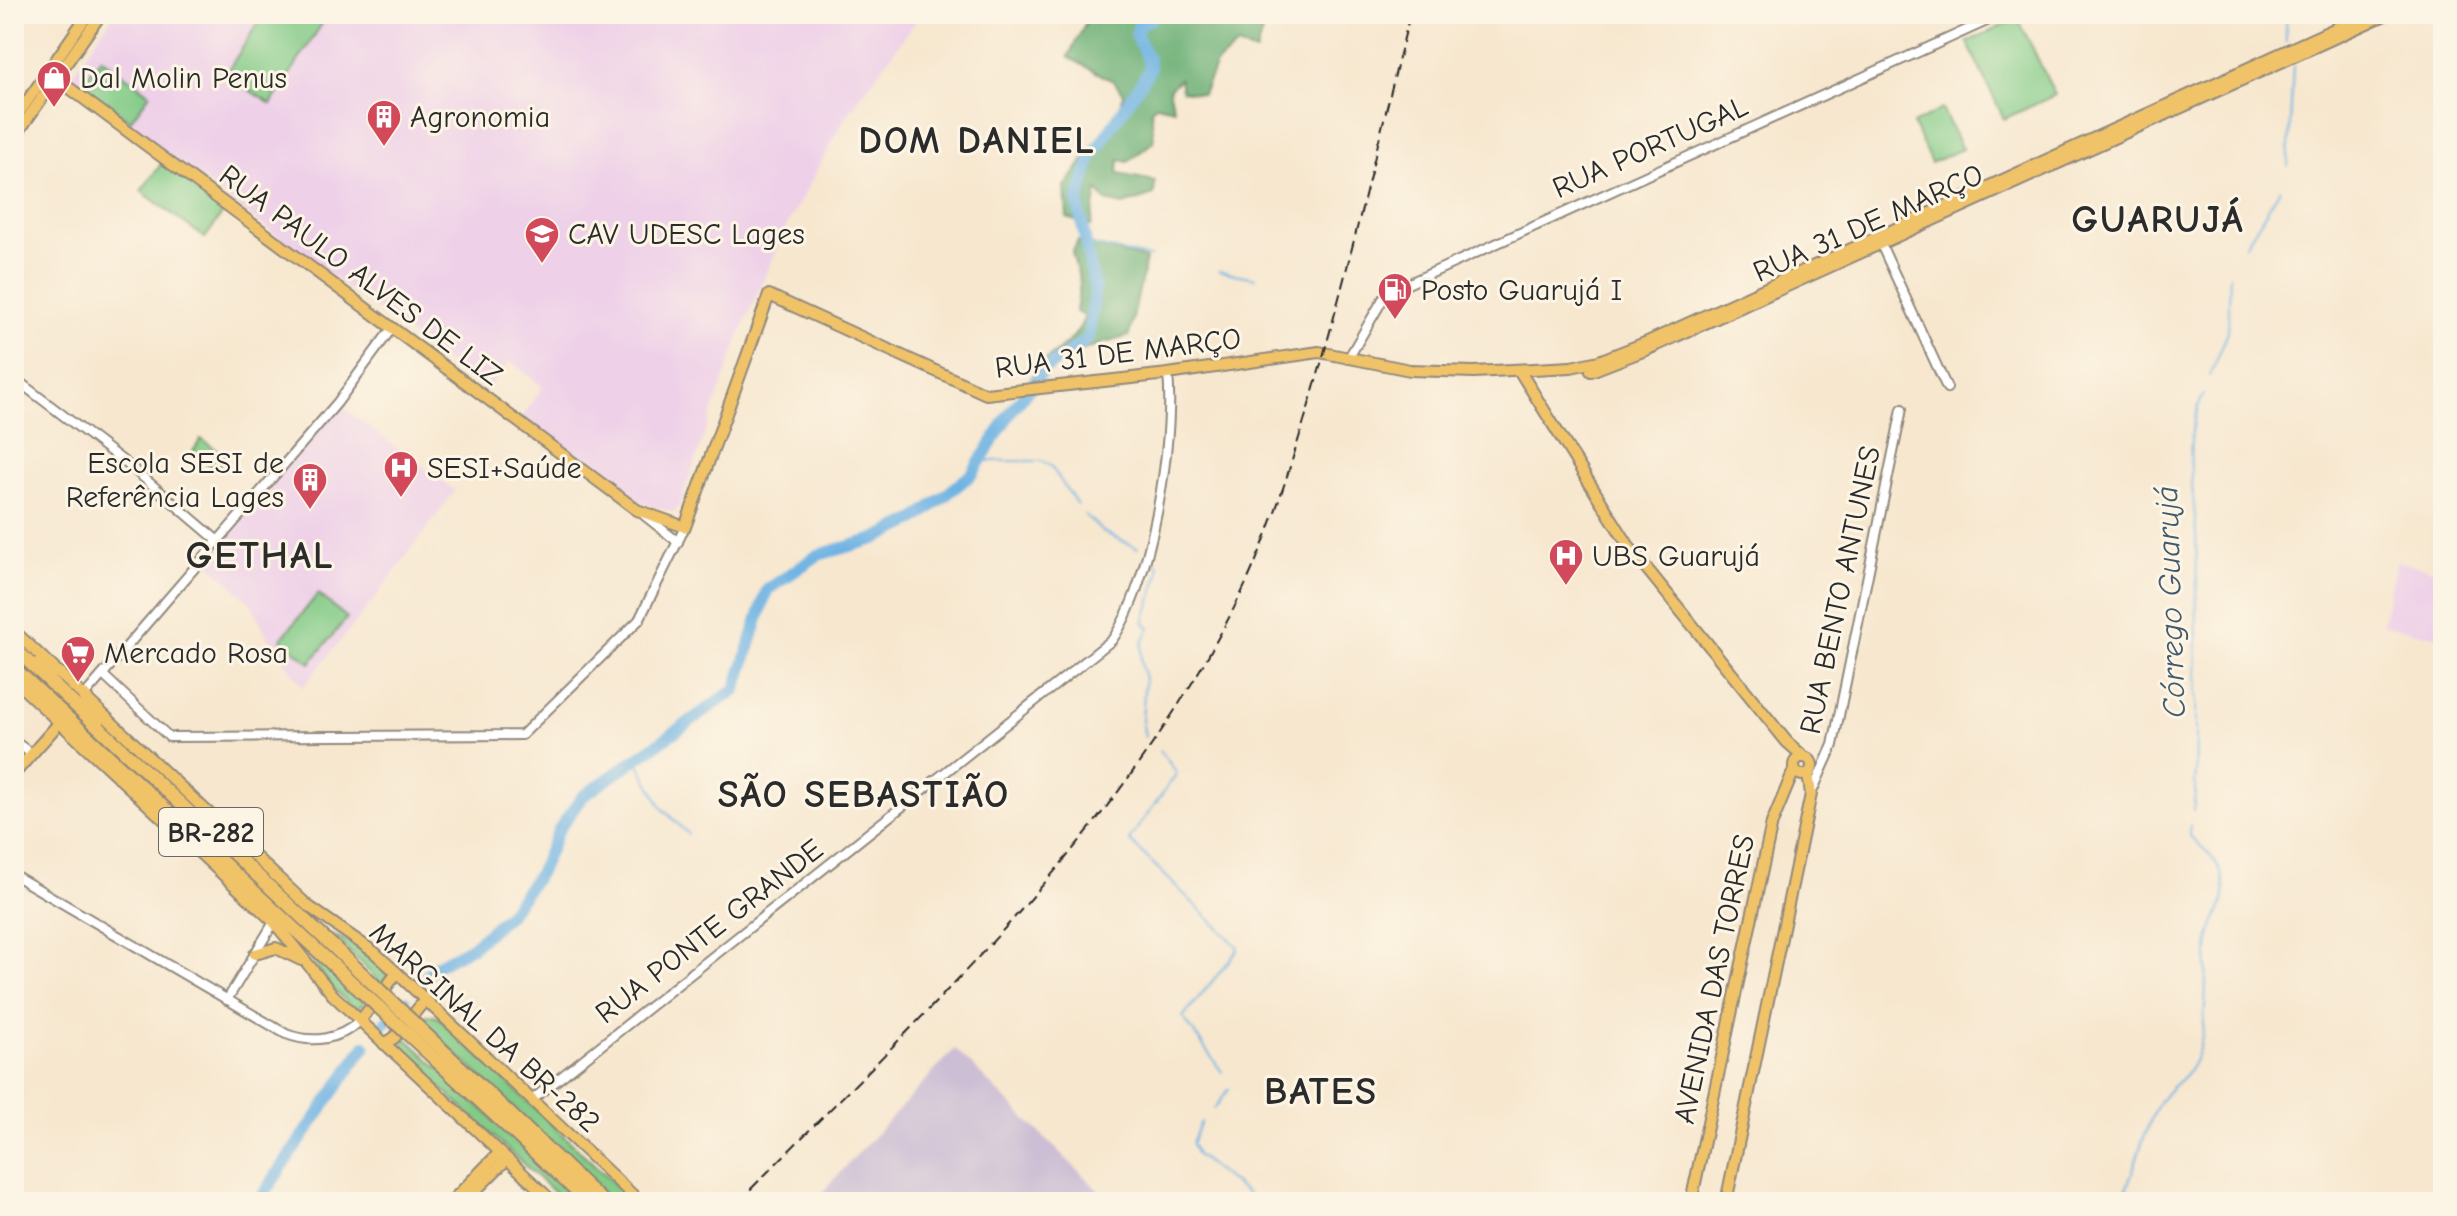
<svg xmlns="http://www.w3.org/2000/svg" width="2457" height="1216" viewBox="0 0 2457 1216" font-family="'Comic Neue',sans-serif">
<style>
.built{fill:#eed0e8}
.industrial{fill:#ccbed4}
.green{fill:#83cb87;stroke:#577b59;stroke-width:2}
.forest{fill:#6aaf74;stroke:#4a6d50;stroke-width:2}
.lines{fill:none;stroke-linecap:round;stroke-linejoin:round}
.stream{stroke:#6db2e3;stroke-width:2}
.river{stroke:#6db2e3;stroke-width:12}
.minor-casing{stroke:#91897d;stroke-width:12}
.major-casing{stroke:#91897d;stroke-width:14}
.highway-casing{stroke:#91897d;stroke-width:16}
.minor{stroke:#fff;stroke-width:8}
.major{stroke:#f1c369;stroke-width:10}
.highway{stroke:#f1c369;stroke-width:12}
.rail{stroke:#2b2b2b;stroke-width:2;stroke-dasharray:12 6;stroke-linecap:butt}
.highway-bridge-casing{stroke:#91897d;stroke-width:16;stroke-linecap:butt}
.highway-bridge{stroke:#f1c369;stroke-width:12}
.labels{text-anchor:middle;stroke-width:6;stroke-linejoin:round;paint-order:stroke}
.shield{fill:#fcf5e5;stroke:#6a6863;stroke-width:2}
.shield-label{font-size:28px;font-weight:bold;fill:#2b2b2b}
.poi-label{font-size:30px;fill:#2b2b2b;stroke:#fcf5e5;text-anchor:start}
.street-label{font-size:30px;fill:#2b2b2b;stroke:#fcf5e5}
.water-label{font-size:32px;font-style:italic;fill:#425a6b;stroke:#fcf5e5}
.district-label{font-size:38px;font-weight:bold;letter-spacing:2px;fill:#2b2b2b;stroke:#fcf5e5}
</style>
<rect width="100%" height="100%" fill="#fcf5e5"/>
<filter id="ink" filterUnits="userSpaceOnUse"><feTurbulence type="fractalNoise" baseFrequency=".0125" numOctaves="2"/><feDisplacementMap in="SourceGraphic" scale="16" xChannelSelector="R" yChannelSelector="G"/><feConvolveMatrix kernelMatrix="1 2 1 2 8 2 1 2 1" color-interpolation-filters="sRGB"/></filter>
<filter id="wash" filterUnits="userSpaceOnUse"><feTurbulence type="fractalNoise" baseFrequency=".006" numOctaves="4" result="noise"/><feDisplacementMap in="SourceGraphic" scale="32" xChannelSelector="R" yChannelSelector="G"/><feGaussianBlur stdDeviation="1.8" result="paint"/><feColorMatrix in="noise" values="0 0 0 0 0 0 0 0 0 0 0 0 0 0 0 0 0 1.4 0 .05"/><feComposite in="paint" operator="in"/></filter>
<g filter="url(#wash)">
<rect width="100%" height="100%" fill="#f7e7cf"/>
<g class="built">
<path d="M114,14H921L844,120L786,227L739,337L679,507L673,512L638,502L522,417L543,387L510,361L486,391L68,80Z"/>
<path d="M337,403L455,491L373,601L303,687L268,637L251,604L203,558Z"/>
<path d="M2396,561L2443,572V638L2382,624Z"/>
</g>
<path class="industrial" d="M955,1049L1103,1195L1096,1202H813Z"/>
<g class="green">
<path d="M264,14H310L323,22L271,104L225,75Z"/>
<path d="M2018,18L2055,95L2004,119L1967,42Z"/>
<path d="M101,58L150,94L130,121L81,85Z"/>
<path d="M1942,109L1962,149L1931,163L1913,124Z"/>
<path d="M165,159L228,206L205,238L141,191Z"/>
<path d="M201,439L226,456L216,470L192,453Z"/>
<path d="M318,594L347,618L310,663L281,639Z"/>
<path d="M292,935L364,1001V1004L354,1009L334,990Z"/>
<path d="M334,936C351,940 383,958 388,976L382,985Z"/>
<path d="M427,1015L438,1017L634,1202H611L421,1020Z"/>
<path d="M405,1037L583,1202H564L407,1056L402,1046Z"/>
</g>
<g class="forest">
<path d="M1090,14H1254L1266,18L1256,52L1237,46L1216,64L1203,94L1182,91L1180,79L1169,89L1174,109L1156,105L1151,109L1154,141L1128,162L1119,160L1118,174L1155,181L1154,195L1123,205L1106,201L1097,190L1091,226L1067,218L1065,187L1119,110L1124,93L1113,81L1068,57Z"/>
<path d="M1078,241L1146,259L1129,336C1101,344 1060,353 1043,378H1031C1051,347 1071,352 1085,316L1076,312L1080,282L1072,253Z"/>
</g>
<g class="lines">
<g class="stream">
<path d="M2285,14L2286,42"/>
<path d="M2288,166L2293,66"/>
<path d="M1087,244L1150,257"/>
<path d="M2245,246L2280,189"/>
<path d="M1219,271L1255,278"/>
<path d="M2210,376L2228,332L2230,276"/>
<path d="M981,461H1041L1050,465L1077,505"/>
<path d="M1085,515L1103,532L1138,548"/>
<path d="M1145,737L1142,720L1145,679L1141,662L1142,644L1150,627L1144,623L1159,574V566L1149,557"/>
<path d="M1160,750L1176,772L1175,776L1129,840L1237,946L1238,950L1183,1017L1222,1072"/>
<path d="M637,760L662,808L688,834"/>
<path d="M2193,810C2197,786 2195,766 2196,742C2196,672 2198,603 2196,533C2194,484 2181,442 2203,395"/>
<path d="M1214,1109L1229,1089"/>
<path d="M1201,1122L1192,1143L1197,1155L1258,1202"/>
<path d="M2121,1202C2136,1169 2142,1131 2161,1100C2175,1079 2187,1082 2198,1052C2209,1020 2203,972 2210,936C2214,918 2227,905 2224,884C2221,863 2204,848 2189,836L2190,825"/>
</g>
<g class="river">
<path d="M421,982L436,966L472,947L508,915L540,872L559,829L582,797L736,689L767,590L818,555L875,539L916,519L972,474L1012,410L1046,368L1088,339L1095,292L1078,202L1091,158L1150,69L1148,59L1136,35L1139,25L1159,14"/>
<path d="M380,1028L405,1001"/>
<path d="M258,1202L365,1046"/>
</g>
</g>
</g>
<g filter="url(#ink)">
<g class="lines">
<defs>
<g id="minor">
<path d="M1879,240L1947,388"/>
<path d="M1348,359L1383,299L1403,286L2002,14"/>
<path d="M14,378L131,467L218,541"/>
<path d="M644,515L678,542"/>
<path d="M103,675L169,737L522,735L639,620L685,527"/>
<path d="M84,696L337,403L392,328"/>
<path d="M14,741L32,754"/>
<path d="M1811,794L1833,745L1902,409"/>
<path d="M14,875L286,1034C312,1044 339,1040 360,1021"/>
<path d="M227,1000L274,922"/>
<path d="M532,1100L1112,640C1151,585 1175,441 1168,374"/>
</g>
<g id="major">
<path d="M56,78L637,510L685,527L769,295L986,394L1168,374L1319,352L1410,370L1474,372L1571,367L1599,361L1645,343L2367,14"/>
<path d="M14,120L88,14"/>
<path d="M14,138L101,14"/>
<path d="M1519,370L1630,548L1787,742L1804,757"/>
<path d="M1591,371L1648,349L2387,14"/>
<path d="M14,631L308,906L374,952L397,973L640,1202"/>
<path d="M14,680L274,922L333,995L553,1202"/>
<circle cx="1803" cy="766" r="9"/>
<path d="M14,774L60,722"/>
<path d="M255,954L276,948L301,960"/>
<path d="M360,1021L397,973"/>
<path d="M384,1044L394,1038L425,1000"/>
<path d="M451,1202L500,1152"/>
<path d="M464,1202L507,1159"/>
<path d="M1691,1202L1772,823L1794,770"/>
<path d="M1726,1202L1811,794L1808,774"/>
</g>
<g id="highway">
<path d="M14,648L370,981"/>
<path d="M36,665L59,673"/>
<path d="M14,668L361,991"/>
<path d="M84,696L98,722"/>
<path d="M415,1024L603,1202"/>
<path d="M407,1033L588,1202"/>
</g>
</defs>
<use href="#minor" class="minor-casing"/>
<use href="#major" class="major-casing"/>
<use href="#highway" class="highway-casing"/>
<use href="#minor" class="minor"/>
<use href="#major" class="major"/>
<use href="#highway" class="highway"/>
<path class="rail" d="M738,1202C921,1016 1120,836 1238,600C1271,534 1291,464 1312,395C1349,269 1378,141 1410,14"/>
<defs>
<g id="highway-bridge">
<path d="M370,981L415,1024"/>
<path d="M361,991L407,1033"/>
</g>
</defs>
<use href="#highway-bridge" class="highway-bridge-casing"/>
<use href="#highway-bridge" class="highway-bridge"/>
</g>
</g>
<defs>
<symbol id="shop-pin" viewBox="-11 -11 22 30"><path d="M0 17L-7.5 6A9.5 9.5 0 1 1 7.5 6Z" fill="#d1495b" stroke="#fcf5e5"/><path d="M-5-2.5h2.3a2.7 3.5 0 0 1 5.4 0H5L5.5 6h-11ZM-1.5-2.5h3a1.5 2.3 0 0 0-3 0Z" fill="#fff"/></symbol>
<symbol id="building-pin" viewBox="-11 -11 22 30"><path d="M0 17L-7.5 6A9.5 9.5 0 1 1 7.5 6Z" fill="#d1495b" stroke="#fcf5e5"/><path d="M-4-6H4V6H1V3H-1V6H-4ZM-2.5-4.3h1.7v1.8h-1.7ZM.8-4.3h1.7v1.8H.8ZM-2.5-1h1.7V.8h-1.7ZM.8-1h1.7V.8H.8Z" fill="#fff"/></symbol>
<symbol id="university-pin" viewBox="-11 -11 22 30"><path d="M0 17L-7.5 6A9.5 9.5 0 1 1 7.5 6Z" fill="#d1495b" stroke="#fcf5e5"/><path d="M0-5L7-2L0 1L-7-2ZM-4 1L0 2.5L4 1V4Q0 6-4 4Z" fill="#fff"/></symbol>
<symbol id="fuel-pin" viewBox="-11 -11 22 30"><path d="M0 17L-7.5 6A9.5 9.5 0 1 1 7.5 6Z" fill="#d1495b" stroke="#fcf5e5"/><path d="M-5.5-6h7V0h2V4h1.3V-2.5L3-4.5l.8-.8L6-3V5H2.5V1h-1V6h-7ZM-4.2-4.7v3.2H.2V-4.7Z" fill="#fff"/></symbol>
<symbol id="hospital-pin" viewBox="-11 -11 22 30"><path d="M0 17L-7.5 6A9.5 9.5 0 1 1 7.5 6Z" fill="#d1495b" stroke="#fcf5e5"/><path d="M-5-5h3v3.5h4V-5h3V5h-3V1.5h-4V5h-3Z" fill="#fff"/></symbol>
<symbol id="supermarket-pin" viewBox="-11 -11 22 30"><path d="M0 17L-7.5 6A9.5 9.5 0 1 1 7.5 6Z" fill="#d1495b" stroke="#fcf5e5"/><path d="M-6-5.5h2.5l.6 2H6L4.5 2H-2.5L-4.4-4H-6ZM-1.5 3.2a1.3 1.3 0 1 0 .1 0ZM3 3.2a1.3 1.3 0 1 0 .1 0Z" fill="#fff"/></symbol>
</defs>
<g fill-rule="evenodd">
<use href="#shop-pin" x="34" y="58" width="40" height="54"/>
<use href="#building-pin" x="364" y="97" width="40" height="54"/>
<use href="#university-pin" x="522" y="214" width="40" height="54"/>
<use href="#fuel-pin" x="1375" y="270" width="40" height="54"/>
<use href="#hospital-pin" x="381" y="448" width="40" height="54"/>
<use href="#building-pin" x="290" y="460" width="40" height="54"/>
<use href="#hospital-pin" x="1546" y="536" width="40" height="54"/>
<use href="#supermarket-pin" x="58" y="633" width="40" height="54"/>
</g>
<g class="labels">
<rect class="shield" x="159" y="808" width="104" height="48" rx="6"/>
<g class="shield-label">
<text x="211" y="842">BR-282</text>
</g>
<g class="poi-label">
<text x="80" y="88">Dal Molin Penus</text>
<text x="410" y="127">Agronomia</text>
<text x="568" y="244">CAV UDESC Lages</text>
<text x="1421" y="300">Posto Guarujá I</text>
<text x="284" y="473" text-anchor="end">Escola SESI de<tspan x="284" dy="34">Referência Lages</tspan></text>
<text x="427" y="478">SESI+Saúde</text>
<text x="1592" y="566">UBS Guarujá</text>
<text x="104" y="663">Mercado Rosa</text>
</g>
<g class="street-label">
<text transform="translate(1650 147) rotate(-24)" y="10">RUA PORTUGAL</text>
<text transform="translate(1868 223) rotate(-24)" y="10">RUA 31 DE MARÇO</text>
<text transform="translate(361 275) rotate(37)" y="10">RUA PAULO ALVES DE LIZ</text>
<text transform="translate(1118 353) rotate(-7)" y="10">RUA 31 DE MARÇO</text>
<text transform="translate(1840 590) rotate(-78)" y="10">RUA BENTO ANTUNES</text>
<text transform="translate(709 931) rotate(-38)" y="10">RUA PONTE GRANDE</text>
<text transform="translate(1714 979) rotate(-78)" y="10">AVENIDA DAS TORRES</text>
<text transform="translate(485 1027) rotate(42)" y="10">MARGINAL DA BR-282</text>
</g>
<g class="water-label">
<text transform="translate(2170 602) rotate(-92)" y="11">Córrego Guarujá</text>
</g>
<g class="district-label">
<text x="977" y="153">DOM DANIEL</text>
<text x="2158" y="232">GUARUJÁ</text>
<text x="260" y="568">GETHAL</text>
<text x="864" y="807">SÃO SEBASTIÃO</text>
<text x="1321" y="1104">BATES</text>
</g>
</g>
<rect width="2457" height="1216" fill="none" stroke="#fcf5e5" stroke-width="48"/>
</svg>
